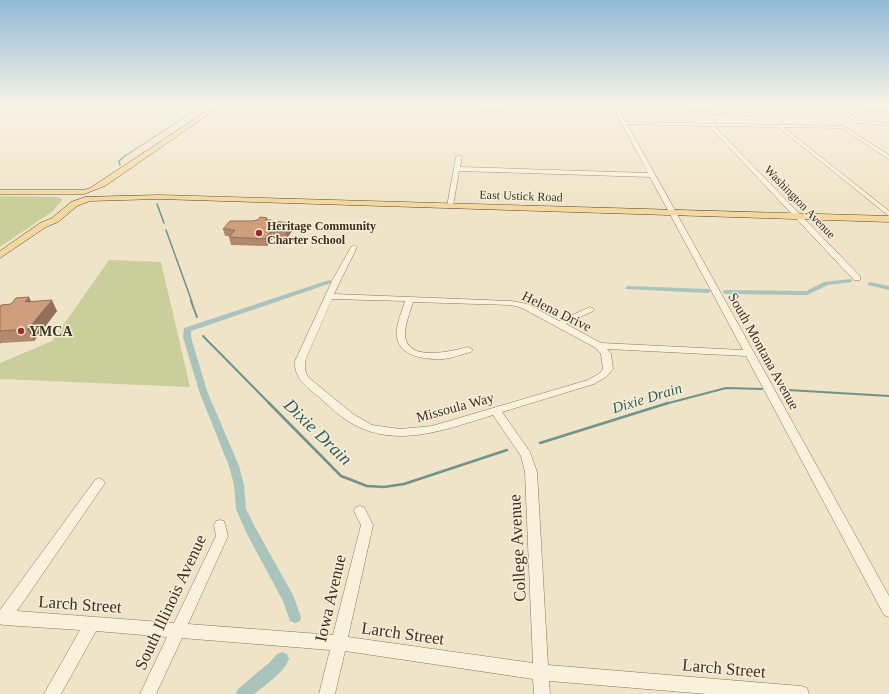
<svg xmlns="http://www.w3.org/2000/svg" width="889" height="694" viewBox="0 0 889 694" font-family="'Times New Roman',serif">
<style>
.green{fill:#c9cf9b}
.lines{fill:none;stroke-linecap:round;stroke-linejoin:round}
.stream-far3{stroke:#6f938a;stroke-width:1}
.stream-far2{stroke:#6f938a;stroke-width:1.5}
.stream-far1{stroke:#6f938a;stroke-width:2}
.stream{stroke:#6f938a;stroke-width:2.5}
.canal{fill:#a9c4bc;fill-rule:evenodd}
.minor-casing{stroke:#8d765c;stroke-width:1}
.major-casing{stroke:#5b4430;stroke-width:1}
.minor{fill:#faf1dc;fill-rule:evenodd}
.major{fill:#f3d9a0;fill-rule:evenodd}
.wall{fill:#b2896c}
.shaded-wall{fill:#916f58}
.building{fill:#cf9f7d;stroke:#916f58}
.poi-dot{fill:#9e2a2b;stroke:#f7eed8;stroke-width:1.5}
.labels{text-anchor:middle;stroke-width:3;stroke-linejoin:round;paint-order:stroke}
.far-street-label{font-size:12px;fill:#3d2e20;stroke:#f7eed8}
.far-poi-label{font-size:12px;font-weight:bold;fill:#3d2e20;stroke:#f7eed8;text-anchor:start}
.street-label{font-size:14px;fill:#3d2e20;stroke:#f7eed8}
.poi-label{font-size:14px;font-weight:bold;fill:#3d2e20;stroke:#f7eed8;text-anchor:start}
.water-label{font-size:15px;font-style:italic;fill:#2f5d5a;stroke:#f7eed8}
.near-street-label{font-size:17px;fill:#3d2e20;stroke:#f7eed8}
.near-water-label{font-size:18px;font-style:italic;fill:#2f5d5a;stroke:#f7eed8}
</style>
<rect width="100%" height="100%" fill="#f0e4c8"/>
<g class="green">
<path d="M0,196L56,197L63,199L53,211L0,247Z"/>
<path d="M109,260L161,262L190,387L0,379V363L52,341Z"/>
</g>
<g class="lines">
<path class="stream-far3" d="M125,156L188,115L190,112L189,109L179,105"/>
<g class="stream-far2">
<path d="M120,165L119,161L126,155"/>
<path d="M157,204L164,223"/>
<path d="M166,230L192,302"/>
</g>
<g class="stream-far1">
<path d="M191,301L197,317"/>
<path d="M203,336L270,404"/>
<path d="M788,390L889,396"/>
<path d="M665,404L726,388L762,389"/>
</g>
<g class="stream">
<path d="M269,403L341,476L367,486L384,487L404,484L507,450"/>
<path d="M540,443L668,403"/>
</g>
<g class="canal">
<path d="M850,279L852,280V282L828,285L807,295L725,294L722,292L725,290L806,291L824,282Z"/>
<path d="M329,280L331,281V283L191,331V337L207,391L239,466L244,485L246,509L255,527L293,595L301,617L300,621L295,623L290,621L283,601L246,532L236,509L234,485L229,466L199,391L183,337L184,328Z"/>
<path d="M870,282L889,286V290L868,285L867,284Z"/>
<path d="M628,286L708,289L711,291L708,293L626,289L625,288Z"/>
<path d="M282,652L287,654L289,659C283,674 266,684 254,694H236L238,689L270,662L277,654Z"/>
</g>
<defs>
<g id="minor">
<path d="M506,105H510V111L504,114L417,112L415,111L417,110L503,112L506,110Z"/>
<path d="M612,105H616L625,122L843,126L889,155V159L887,158L842,128L783,127L889,211V216L778,127L714,126L860,276V280H854L709,126L627,124L889,596V617L884,615L746,356L607,349L611,354L613,369L606,377L594,384L502,412L530,452L537,472L548,665L801,686L807,688L809,694H707L549,681L550,694H534L533,679L345,651L335,694H319L330,650L182,638L156,694H140L167,637L96,631L61,694H44L80,630L4,625L0,624V610L95,480L99,478L103,480L105,483L103,486L17,611L174,623L216,536L214,525L216,521L220,520L224,521L228,536L188,624L333,635L361,525L354,511L356,507L360,506L364,507L373,525L348,637L533,663L525,472L521,456L493,415C450,428 399,449 355,425C341,418 330,407 319,397C307,387 294,379 295,361L333,279L351,247L354,245L357,247L334,294L511,301L528,304L559,321L590,307L594,309L593,311L566,324L601,343L743,350L650,177L459,171L453,206L450,208L447,206L456,157L459,155L462,157L460,167L648,173ZM332,299L405,301C402,312 396,323 397,335C397,357 427,360 444,359C453,358 462,354 471,352L473,350L468,347C452,351 407,363 405,335C405,324 410,312 413,302L511,305L522,308L596,348L601,354L603,369L600,373L588,380L432,426L400,429L372,425L353,414L308,377L305,370V361Z"/>
<path d="M753,105H757L765,112L750,115L635,112L633,111L635,110L750,113L761,111Z"/>
<path d="M792,105H796L804,110L838,111L829,105H834L844,111L889,112V114L848,113L861,121L889,123V125L858,123L842,113L807,112L809,114L807,115Z"/>
</g>
<g id="major">
<path d="M216,105H222L105,186L84,194H0V190H84L90,188L122,167Z"/>
<path d="M159,195L889,216V222L159,199L90,201L77,206L58,222L46,227L0,258V251L40,223L52,218L71,202L85,197Z"/>
</g>
</defs>
<use href="#minor" class="minor-casing"/>
<use href="#major" class="major-casing"/>
<use href="#minor" class="minor"/>
<use href="#major" class="major"/>
</g>
<g class="wall">
<path d="M267,218L268,220H271V222L292,231L287,238L272,239L267,246L231,245L229,237L230,236H225L223,229L252,221Z"/>
<path d="M31,301L57,311L34,341L1,343L0,344V306Z"/>
</g>
<g class="shaded-wall">
<path d="M291,223L292,231L287,238L286,231Z"/>
<path d="M271,232L272,239L267,246L265,239Z"/>
<path d="M29,297L34,308L25,302Z"/>
<path d="M52,300L57,311L34,341L28,329Z"/>
</g>
<g class="building">
<path d="M260,217L267,218L265,220H271L270,221L291,223L286,231L271,232L265,239L229,237L235,230H229L230,229H223L230,221H252L258,220Z"/>
<path d="M29,297L25,302L52,300L28,329L0,331V306L1,305L11,304L16,298Z"/>
</g>
<linearGradient id="sky" x2="0" y2="1"><stop stop-color="#8fbad6"/><stop offset="0.52" stop-color="#f8f3e6"/><stop offset="1" stop-color="#f8f3e6" stop-opacity="0"/></linearGradient>
<rect width="889" height="202" fill="url(#sky)"/>
<g class="poi-dot">
<circle cx="259" cy="233" r="4"/>
<circle cx="21" cy="331" r="4"/>
</g>
<g class="labels">
<g class="far-street-label">
<text transform="translate(521 196) rotate(2)" y="4">East Ustick Road</text>
<text transform="translate(800 202) rotate(46)" y="4">Washington Avenue</text>
</g>
<g class="far-poi-label">
<text x="267" y="230">Heritage Community<tspan x="267" dy="14">Charter School</tspan></text>
</g>
<g class="street-label">
<text transform="translate(557 311) rotate(26)" y="5">Helena Drive</text>
<text transform="translate(764 351) rotate(61)" y="5">South Montana Avenue</text>
<text transform="translate(455 407) rotate(-15)" y="5">Missoula Way</text>
</g>
<g class="poi-label">
<text x="29" y="336">YMCA</text>
</g>
<g class="water-label">
<text transform="translate(647 398) rotate(-17)" y="5">Dixie Drain</text>
</g>
<g class="near-street-label">
<text transform="translate(517 548) rotate(-93)" y="6">College Avenue</text>
<text transform="translate(330 598) rotate(-77)" y="6">Iowa Avenue</text>
<text transform="translate(170 602) rotate(-65)" y="6">South Illinois Avenue</text>
<text transform="translate(80 604) rotate(4)" y="6">Larch Street</text>
<text transform="translate(403 633) rotate(8)" y="6">Larch Street</text>
<text transform="translate(724 668) rotate(5)" y="6">Larch Street</text>
</g>
<g class="near-water-label">
<text transform="translate(318 432) rotate(44)" y="6">Dixie Drain</text>
</g>
</g>
</svg>
